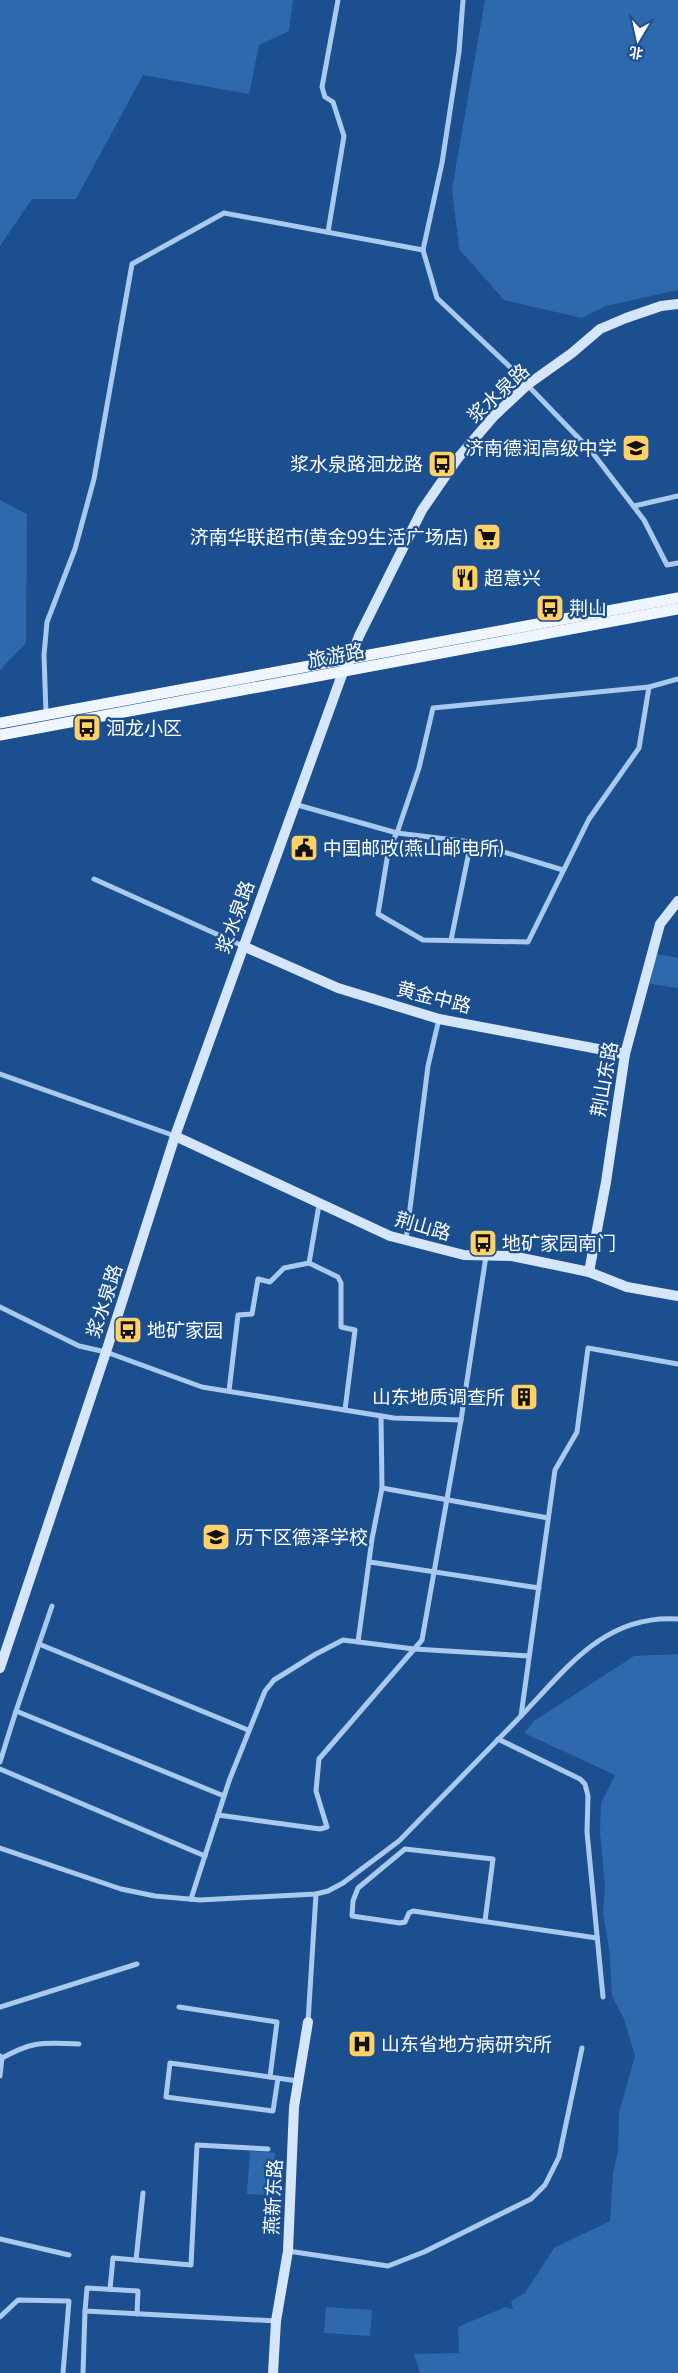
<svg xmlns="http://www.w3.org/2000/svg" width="678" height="2373" viewBox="0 0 678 2373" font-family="'Titillium Web','Noto Sans SC',sans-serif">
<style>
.green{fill:#2e69ad}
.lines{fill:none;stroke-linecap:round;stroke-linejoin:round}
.street{stroke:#a9c9ee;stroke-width:5}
.secondary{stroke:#d6e6fa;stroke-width:10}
.primary{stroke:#f0f6ff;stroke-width:11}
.labels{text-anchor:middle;stroke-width:4.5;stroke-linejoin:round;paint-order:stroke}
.street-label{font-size:19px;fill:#fff;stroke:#1b4f8f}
.poi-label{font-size:19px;fill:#fff;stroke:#1b4f8f;text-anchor:start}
</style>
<rect width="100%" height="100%" fill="#1b4f8f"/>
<g class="green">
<path d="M0,0H293L289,31L259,45L249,94L143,75L76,199H32L0,246Z"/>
<path d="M485,0H678V290L606,306L582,318L504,300L459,249L452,189Z"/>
<path d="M0,500L27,514L26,643L0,670Z"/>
<path d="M656,954L678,958V988L650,984Z"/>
<path d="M678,1654V2373H420L414,2354L459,2353L458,2327L505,2307L513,2309L511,2301L525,2293L554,2248L610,2221L613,2174L618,2150L619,2113L635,2056L624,2019L612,1996L609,1948L603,1913L605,1886L600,1833L601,1803L615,1775L524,1733L534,1721L634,1656Z"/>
<path d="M250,2151L275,2153L272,2195L247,2194Z"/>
<path d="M326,2307L372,2310L370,2336L324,2333Z"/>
</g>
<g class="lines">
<g class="street">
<path d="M463,0L459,52L442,163L423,250L437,298L511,368L592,452L644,520L667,565L678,563"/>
<path d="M328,232L344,136L333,102L325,97L322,87L338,0"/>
<path d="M634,506L678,496"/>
<path d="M46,714L44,655L47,622L75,549L94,479L132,264L224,213L423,250"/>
<path d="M294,804L397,833L419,768L433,708L649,687L678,679"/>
<path d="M471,842L563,870"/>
<path d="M94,879L243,946"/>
<path d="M451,940L471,842L397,833L389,847L378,914L423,940L528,942L589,819L639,748L649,687"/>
<path d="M0,1074L175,1136"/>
<path d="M406,1240L428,1066L439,1019"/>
<path d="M309,1263L338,1277L341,1283V1327L355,1330L345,1410"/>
<path d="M0,1307L79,1346L106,1352L202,1387L394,1418L461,1420L486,1256"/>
<path d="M229,1391L238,1315L252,1314L258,1279L270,1282L284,1268L309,1263L319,1205"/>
<path d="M382,1488L548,1518"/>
<path d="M370,1562L539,1588"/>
<path d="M52,1606L16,1711L224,1796"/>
<path d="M358,1642L372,1539L382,1488L381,1416"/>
<path d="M39,1644L248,1730"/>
<path d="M521,1716C567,1668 605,1614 678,1619"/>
<path d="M498,1739L580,1779L585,1784L588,1796L587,1832L603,1997"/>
<path d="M0,1762L16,1711"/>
<path d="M0,1769L205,1856"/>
<path d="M218,1815L320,1829L327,1827L316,1791L319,1759L422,1640L461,1420"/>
<path d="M0,1848L121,1889L155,1896L200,1900L316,1894L328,1891L343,1883L399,1841L521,1716L555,1470L577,1432L588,1348L678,1364"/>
<path d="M191,1899L229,1781L265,1691L274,1680L316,1654L343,1640L414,1649L529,1656"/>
<path d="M485,1921L493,1859L405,1849L358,1888L353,1901L352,1916L400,1923L405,1922L409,1913L413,1911L597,1938"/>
<path d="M0,2007L137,1964"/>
<path d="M179,2007L277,2022L270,2077"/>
<path d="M308,2022L316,1894"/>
<path d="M0,2056L2,2058L0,2076"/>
<path d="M2,2058C35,2040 43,2043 79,2044"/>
<path d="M278,2078L273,2111L166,2097L170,2063L298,2081"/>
<path d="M0,2239L69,2255"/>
<path d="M288,2251L388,2266L424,2252L531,2199L545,2185L559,2157L582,2048"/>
<path d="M136,2260L143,2193"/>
<path d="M110,2289L113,2258L191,2265L197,2145L268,2149"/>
<path d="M85,2311L87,2288L138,2291L137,2314"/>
<path d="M0,2317L18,2300L69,2301L63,2373"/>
<path d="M83,2373L85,2311L276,2321"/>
</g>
<g class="secondary">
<path d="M243,946L338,988L439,1019L625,1054"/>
<path d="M175,1136L390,1236L464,1255L512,1256L589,1272L627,1287L678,1296"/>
<path d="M589,1272L606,1182L625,1054L660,924L678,901"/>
<path d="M0,1668L106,1352L175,1136L343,672L350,660L359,636L422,510L458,458L494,416L527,385L572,353L600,329L626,318L661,306L678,304"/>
<path d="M273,2373L276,2321L288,2251L294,2107L308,2022"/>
</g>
<g class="primary">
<path d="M0,723L678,598"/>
<path d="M0,735L678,609"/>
</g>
</g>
<defs>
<symbol id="school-square" viewBox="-11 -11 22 22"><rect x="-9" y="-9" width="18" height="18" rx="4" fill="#ffd166" stroke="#1b4f8f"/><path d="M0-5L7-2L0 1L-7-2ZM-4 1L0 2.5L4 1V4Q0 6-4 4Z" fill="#111"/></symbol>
<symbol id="bus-square" viewBox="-11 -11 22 22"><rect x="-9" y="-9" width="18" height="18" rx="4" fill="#ffd166" stroke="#1b4f8f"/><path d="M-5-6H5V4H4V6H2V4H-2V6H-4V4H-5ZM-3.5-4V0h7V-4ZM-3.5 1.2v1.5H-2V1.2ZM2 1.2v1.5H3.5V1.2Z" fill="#111"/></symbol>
<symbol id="supermarket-square" viewBox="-11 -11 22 22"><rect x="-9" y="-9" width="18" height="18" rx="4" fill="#ffd166" stroke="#1b4f8f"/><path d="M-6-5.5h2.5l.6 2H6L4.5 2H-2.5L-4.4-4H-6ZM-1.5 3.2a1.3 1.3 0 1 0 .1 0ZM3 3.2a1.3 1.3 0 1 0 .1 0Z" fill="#111"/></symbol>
<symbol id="restaurant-square" viewBox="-11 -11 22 22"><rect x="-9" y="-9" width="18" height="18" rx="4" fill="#ffd166" stroke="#1b4f8f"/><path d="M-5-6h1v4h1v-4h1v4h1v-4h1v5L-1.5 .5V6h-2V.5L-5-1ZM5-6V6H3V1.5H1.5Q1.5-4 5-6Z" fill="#111"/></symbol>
<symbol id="civic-square" viewBox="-11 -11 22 22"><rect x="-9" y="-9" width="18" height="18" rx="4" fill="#ffd166" stroke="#1b4f8f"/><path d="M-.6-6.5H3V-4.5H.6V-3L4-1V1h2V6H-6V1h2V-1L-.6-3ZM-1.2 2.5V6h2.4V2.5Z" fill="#111"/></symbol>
<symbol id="building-square" viewBox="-11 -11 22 22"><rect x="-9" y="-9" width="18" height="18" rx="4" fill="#ffd166" stroke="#1b4f8f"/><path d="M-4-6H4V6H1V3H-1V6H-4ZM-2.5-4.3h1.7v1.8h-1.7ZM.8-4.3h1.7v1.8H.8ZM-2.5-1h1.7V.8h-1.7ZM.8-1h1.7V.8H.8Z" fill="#111"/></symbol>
<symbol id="hospital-square" viewBox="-11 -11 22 22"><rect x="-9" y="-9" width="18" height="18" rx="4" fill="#ffd166" stroke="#1b4f8f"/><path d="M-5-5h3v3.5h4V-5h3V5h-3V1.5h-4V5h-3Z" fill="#111"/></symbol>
</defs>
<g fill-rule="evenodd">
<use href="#school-square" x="620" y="432" width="32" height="32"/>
<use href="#bus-square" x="426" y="448" width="32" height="32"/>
<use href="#supermarket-square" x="471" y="521" width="32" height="32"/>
<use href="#restaurant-square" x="449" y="562" width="32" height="32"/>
<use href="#bus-square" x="534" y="592" width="32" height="32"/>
<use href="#bus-square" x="71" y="712" width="32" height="32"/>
<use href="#civic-square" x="288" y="832" width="32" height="32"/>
<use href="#bus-square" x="467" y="1227" width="32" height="32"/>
<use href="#bus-square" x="112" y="1314" width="32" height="32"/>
<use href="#building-square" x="508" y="1381" width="32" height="32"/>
<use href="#school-square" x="200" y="1521" width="32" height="32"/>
<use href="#hospital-square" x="346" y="2028" width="32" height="32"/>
</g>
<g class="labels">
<g class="street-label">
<text transform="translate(498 393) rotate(-43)" y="7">浆水泉路</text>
<text transform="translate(336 655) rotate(-11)" y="7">旅游路</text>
<text transform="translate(235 917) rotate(-70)" y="7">浆水泉路</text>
<text transform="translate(434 997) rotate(14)" y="7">黄金中路</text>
<text transform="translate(604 1079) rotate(-80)" y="7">荆山东路</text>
<text transform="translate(423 1226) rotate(16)" y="7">荆山路</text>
<text transform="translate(104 1301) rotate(-72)" y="7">浆水泉路</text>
<text transform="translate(273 2197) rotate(-87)" y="7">燕新东路</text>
</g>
<g class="poi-label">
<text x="617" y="455" text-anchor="end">济南德润高级中学</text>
<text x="423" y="471" text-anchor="end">浆水泉路洄龙路</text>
<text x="468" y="544" text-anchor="end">济南华联超市(黄金99生活广场店)</text>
<text x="484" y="585">超意兴</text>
<text x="569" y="615">荆山</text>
<text x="106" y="735">洄龙小区</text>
<text x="323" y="855">中国邮政(燕山邮电所)</text>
<text x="502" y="1250">地矿家园南门</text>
<text x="147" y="1337">地矿家园</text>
<text x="505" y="1404" text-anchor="end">山东地质调查所</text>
<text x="235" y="1544">历下区德泽学校</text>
<text x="381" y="2051">山东省地方病研究所</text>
</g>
</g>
<g transform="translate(638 40) rotate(189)" stroke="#1b4f8f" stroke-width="4" paint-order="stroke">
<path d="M0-4L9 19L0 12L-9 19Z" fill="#ffffff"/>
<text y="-8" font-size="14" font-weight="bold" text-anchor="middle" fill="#ffffff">北</text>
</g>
</svg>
